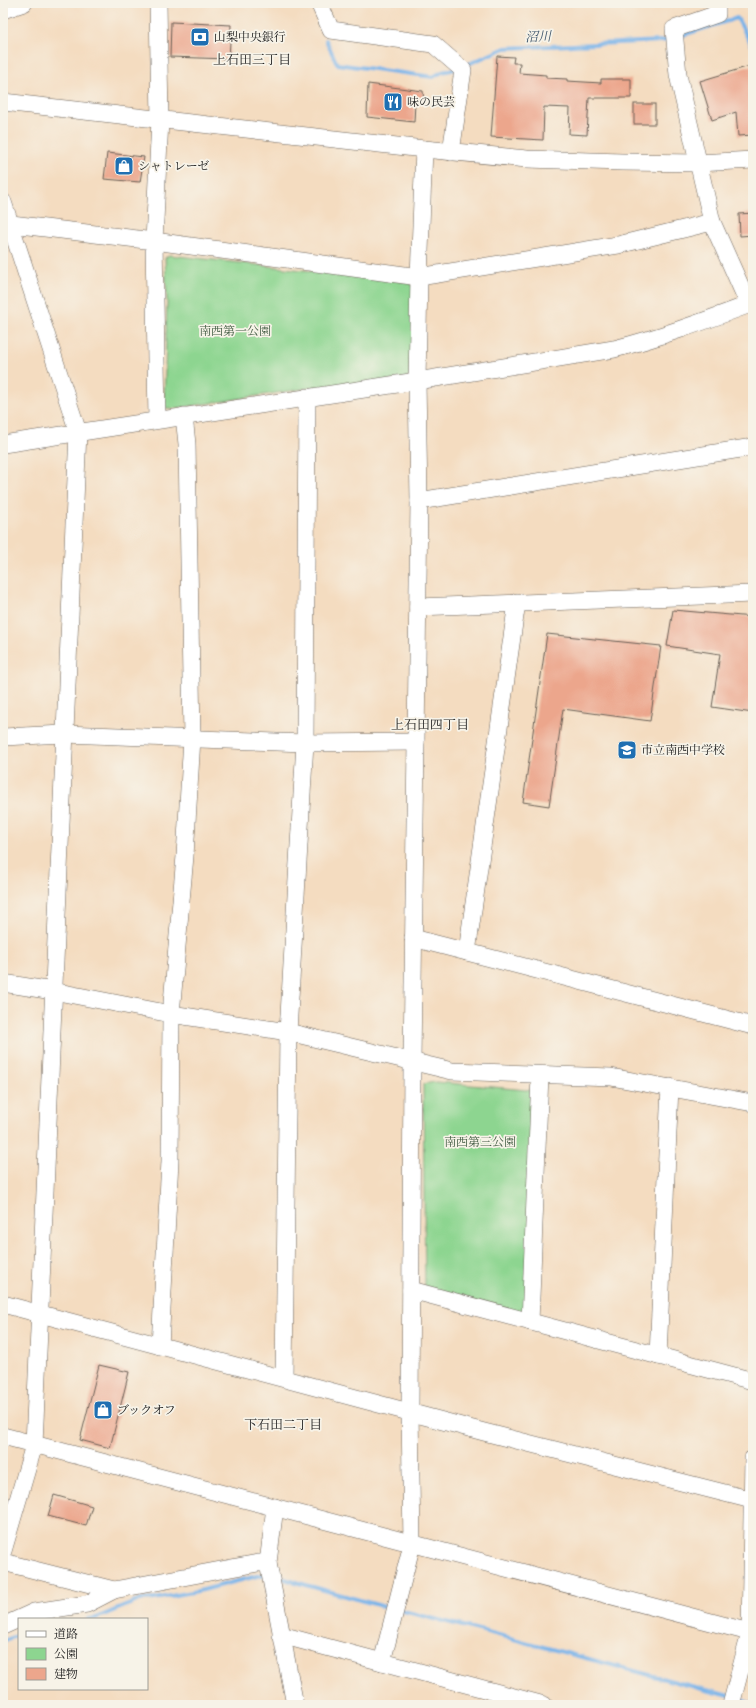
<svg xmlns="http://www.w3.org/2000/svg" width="756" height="1708" viewBox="0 0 756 1708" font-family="Alegreya,'Noto Serif JP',serif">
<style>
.green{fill:#8dd590;stroke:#547856}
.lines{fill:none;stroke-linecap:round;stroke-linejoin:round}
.stream{stroke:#79b3e9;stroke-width:4}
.building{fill:#eca68c}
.minor-casing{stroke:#685f55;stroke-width:18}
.minor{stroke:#fff;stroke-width:17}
.labels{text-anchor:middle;stroke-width:3.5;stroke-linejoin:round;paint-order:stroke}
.poi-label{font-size:12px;fill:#1c1c1c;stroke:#f7f3e8;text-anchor:start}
.park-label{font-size:12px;fill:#445d45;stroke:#f7f3e8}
.water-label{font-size:13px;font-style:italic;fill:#41586e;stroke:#f7f3e8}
.neighbourhood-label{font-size:13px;fill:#1c1c1c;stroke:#f7f3e8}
</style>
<rect width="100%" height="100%" fill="#f7f3e8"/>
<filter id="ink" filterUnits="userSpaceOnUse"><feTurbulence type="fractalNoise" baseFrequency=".025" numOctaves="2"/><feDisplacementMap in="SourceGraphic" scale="8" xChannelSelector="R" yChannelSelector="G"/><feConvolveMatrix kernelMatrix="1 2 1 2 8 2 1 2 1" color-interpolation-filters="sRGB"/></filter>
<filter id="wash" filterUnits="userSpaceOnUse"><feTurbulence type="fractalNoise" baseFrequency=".012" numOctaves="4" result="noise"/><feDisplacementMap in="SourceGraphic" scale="16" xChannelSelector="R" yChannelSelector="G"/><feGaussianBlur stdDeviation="0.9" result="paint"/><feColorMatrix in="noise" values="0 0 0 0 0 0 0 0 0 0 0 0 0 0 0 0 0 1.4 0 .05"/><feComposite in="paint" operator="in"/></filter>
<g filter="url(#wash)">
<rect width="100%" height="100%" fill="#f4dcc0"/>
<g class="green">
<path d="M169,255L410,282L414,288L415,369L408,378L320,392L316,387L171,409L169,408H164L167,303L165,258Z"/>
<path d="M436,1082L538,1091L526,1318L425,1292L423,1084Z"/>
</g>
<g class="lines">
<g class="stream">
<path d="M683,35L737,18L753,47"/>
<path d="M326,40L337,64L433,77L442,72L456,69"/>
<path d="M464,66L505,48L663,41L671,39"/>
<path d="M274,1576L392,1609"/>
<path d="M399,1610L491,1633L729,1696"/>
<path d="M88,1619L96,1618L140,1600L155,1599L203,1590L261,1575H267"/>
<path d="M3,1641L19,1635"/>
<path d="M738,1698L753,1705"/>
</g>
</g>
<g id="blocks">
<g class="building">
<path d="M171,22L231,25L229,59L170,57Z"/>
<path d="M497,56L514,57L513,63H520L519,73L546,75V78L567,79V81L601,83V79H631V98H589L587,135L569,134L570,108L544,107L543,140L491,137Z"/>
<path d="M753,65V135L738,136L736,112L712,120L700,81Z"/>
<path d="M368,84L423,91L424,104L415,103L414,122L367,117Z"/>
<rect x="634" y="104" width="21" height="20"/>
<path d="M107,153L144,157L140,182L104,179Z"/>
<path d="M753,213V235L740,236L739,214Z"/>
<path d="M673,610L753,617V713L712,707L720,654L667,646Z"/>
<path d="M547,634L661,646L650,721L563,709L549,806L523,802Z"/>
<path d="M99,1365L129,1372L110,1448L80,1440Z"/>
<path d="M54,1495L92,1506L86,1526L48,1516Z"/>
</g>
</g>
</g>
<g filter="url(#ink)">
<use href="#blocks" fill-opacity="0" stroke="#685f55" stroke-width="1"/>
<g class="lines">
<defs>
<g id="minor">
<path d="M319,3L331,30L433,44L463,70L451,152"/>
<path d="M717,3V14L674,29L678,75L712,222L749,305"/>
<path d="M3,10L24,3"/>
<path d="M3,102L424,149L527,159L622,162L698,163L753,160"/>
<path d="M3,202L78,432L34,1445L3,1551"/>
<path d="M3,223L154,241L419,277L618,245L712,222"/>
<path d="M157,420L154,241L160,120L158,3"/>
<path d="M3,444L417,381L614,349C662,337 707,320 753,303"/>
<path d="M419,501L753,447"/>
<path d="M418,607L753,594"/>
<path d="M3,737L64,734L305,743L416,742"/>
<path d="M413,938L753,1026"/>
<path d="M467,952L517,602"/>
<path d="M3,983L53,991L171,1014L288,1032L452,1071L611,1077L753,1103"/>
<path d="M411,1290L753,1381"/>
<path d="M3,1304L484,1432L752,1500"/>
<path d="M530,1322L540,1075"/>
<path d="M160,1346L170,1161L171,1014L185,856L192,738L187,444L184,416"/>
<path d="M658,1356L670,1087"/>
<path d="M284,1378L288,1032L305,743L307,397"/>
<path d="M3,1436L753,1633"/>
<path d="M275,1507L268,1563L295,1705"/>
<path d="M3,1562L114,1590"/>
<path d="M3,1626L34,1612L87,1604L114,1590L258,1563H268"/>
<path d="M281,1635L544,1705"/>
<path d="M382,1662L412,1544L410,1411L412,1063L419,501L417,381L419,277L424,149"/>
<path d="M731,1705L750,1633L753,1458"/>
</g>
</defs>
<use href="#minor" class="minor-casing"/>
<use href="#minor" class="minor"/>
</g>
</g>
<defs>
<symbol id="bank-square" viewBox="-11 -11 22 22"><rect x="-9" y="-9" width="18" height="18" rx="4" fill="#1f6fb2" stroke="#f7f3e8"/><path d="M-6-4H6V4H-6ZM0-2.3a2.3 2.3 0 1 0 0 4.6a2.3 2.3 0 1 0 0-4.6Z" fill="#fff"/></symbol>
<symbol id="restaurant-square" viewBox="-11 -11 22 22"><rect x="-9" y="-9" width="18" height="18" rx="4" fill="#1f6fb2" stroke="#f7f3e8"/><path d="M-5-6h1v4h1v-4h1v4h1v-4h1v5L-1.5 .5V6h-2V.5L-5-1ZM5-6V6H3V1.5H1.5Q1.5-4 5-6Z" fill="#fff"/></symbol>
<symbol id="shop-square" viewBox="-11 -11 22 22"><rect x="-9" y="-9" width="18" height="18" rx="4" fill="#1f6fb2" stroke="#f7f3e8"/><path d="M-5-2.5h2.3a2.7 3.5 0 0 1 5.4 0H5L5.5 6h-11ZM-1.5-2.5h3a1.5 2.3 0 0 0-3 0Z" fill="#fff"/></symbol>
<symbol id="school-square" viewBox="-11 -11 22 22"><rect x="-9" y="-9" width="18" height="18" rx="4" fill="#1f6fb2" stroke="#f7f3e8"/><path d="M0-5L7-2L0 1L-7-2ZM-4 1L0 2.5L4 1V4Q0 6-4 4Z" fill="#fff"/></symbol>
</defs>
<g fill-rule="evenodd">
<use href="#bank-square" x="189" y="26" width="22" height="22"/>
<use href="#restaurant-square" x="382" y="91" width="22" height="22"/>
<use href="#shop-square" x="113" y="155" width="22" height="22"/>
<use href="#school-square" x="616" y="739" width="22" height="22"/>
<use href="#shop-square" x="92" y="1399" width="22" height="22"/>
</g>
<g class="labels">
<g class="poi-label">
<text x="214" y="41">山梨中央銀行</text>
<text x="407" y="106">味の民芸</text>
<text x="138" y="170">シャトレーゼ</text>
<text x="641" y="754">市立南西中学校</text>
<text x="117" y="1414">ブックオフ</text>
</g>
<g class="park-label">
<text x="235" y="335">南西第一公園</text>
<text x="480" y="1146">南西第三公園</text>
</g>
<g class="water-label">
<text transform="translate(538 36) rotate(-2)" y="5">沼川</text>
</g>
<g class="neighbourhood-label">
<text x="252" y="64">上石田三丁目</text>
<text x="430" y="729">上石田四丁目</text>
<text x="283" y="1429">下石田二丁目</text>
</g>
</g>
<rect width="756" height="1708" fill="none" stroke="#f7f3e8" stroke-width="16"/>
<rect x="18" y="1618" width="130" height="72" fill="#f7f3e8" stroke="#9f9d96"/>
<rect x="26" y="1631" width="20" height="6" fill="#ffffff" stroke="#9f9d96"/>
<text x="54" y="1638" font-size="12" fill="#1c1c1c">道路</text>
<rect x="26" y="1648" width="20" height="12" fill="#8dd590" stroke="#9f9d96"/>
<text x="54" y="1658" font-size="12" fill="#1c1c1c">公園</text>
<rect x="26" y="1668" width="20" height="12" fill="#eca68c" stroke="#9f9d96"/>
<text x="54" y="1678" font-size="12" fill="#1c1c1c">建物</text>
</svg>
